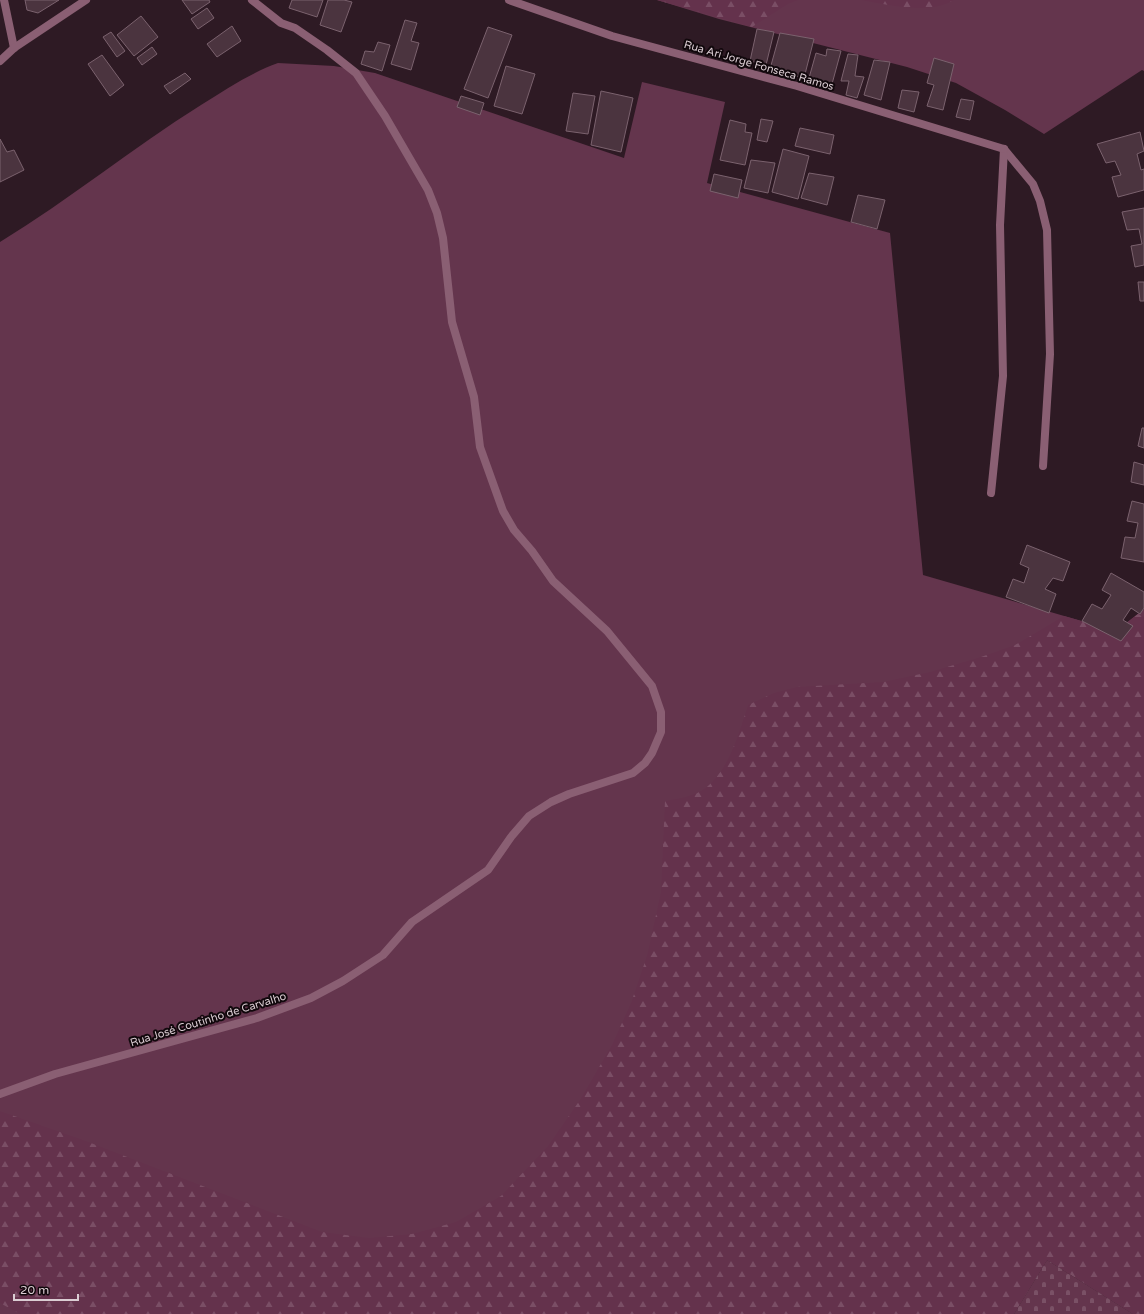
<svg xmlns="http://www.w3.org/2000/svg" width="1144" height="1314" viewBox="0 0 1144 1314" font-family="'Varela Round',sans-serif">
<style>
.grass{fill:#64354d}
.forest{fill:url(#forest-firs)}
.cemetery{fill:url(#cemetery-stones)}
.building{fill:#4b343f;stroke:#7b626e}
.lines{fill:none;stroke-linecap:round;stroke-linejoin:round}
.lane{stroke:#8a5f73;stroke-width:8}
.street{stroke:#8a5f73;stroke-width:8}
.labels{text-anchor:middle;stroke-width:4;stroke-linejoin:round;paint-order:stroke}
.street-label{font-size:11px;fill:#dbcdd3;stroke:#11080c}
</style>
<defs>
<pattern id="forest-firs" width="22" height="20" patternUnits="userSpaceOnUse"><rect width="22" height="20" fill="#64324c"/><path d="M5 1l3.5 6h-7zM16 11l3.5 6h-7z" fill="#7a4e65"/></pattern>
<pattern id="cemetery-stones" width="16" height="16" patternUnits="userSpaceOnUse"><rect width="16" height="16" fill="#64354d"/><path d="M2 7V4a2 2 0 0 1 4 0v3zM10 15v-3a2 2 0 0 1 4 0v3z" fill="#7a5166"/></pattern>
</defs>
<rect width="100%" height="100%" fill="#2e1a24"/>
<g class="grass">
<path d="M657,0H1144V71L1142,70L1044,134L1005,110L956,83L907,67L719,19Z"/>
<path d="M278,63L334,66L375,73L624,158L642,82L725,102L707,183L890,233L923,575L1116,631L1144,609V1314H1133L1047,1260L1014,1314H0V242C69,200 132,148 201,105C225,90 250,73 278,63Z"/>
</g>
<g class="forest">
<path d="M657,0H798L788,4L752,27Z"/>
<path d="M861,0H954C930,15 888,5 861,0Z"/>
<path d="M1138,614L1144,617V1314H1133L1047,1260L1014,1314H20L0,1303V1111L83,1140L322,1232L369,1238L412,1234L456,1222L501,1196L548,1146L580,1100L612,1045L631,1003L647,956L661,892L665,801C674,799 684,798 692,795C725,785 739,734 748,705L774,693L797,687L883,682L930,672L981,657L1015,645L1064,616L1116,631Z"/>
</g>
<path class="cemetery" d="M1047,1260L1133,1314H1014Z"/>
<g class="building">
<path d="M25,0H59L38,13L27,10Z"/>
<path d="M182,0H209L210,2L192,14Z"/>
<path d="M292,0H323L317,17L289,8Z"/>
<path d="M328,0H344L352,2L341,32L320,25Z"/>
<path d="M207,8L214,18L198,29L191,19Z"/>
<path d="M141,16L158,37L134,56L117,35Z"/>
<path d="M405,20L417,23L411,41L419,43L411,70L391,64Z"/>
<path d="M232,26L241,41L217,57L207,44Z"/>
<path d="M488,27L512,35L488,98L464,89Z"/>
<path d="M757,29L774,32L766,65L750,61Z"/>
<path d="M111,32L125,51L117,57L103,37Z"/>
<path d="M780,33L814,39L804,78L770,69Z"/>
<path d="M378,42L390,45L382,71L361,64L365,51L374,52Z"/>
<path d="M152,47L157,54L142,65L137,58Z"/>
<path d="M827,49L841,51L832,84L809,78L816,53L826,56Z"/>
<path d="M848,54L858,55L855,76L864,77L857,98L846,95L849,81H841Z"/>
<path d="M102,55L124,85L110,96L88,64Z"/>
<path d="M934,58L954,64L943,110L927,106L934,85L927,83Z"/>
<path d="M874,60L890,62L881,100L864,95Z"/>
<path d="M506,66L535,74L522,114L494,106Z"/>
<path d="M185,73L191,79L170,94L164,86Z"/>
<path d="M902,90L919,92L914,112L898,108Z"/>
<path d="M601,91L633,98L621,152L591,145Z"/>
<path d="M573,93L595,96L588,134L566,131Z"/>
<path d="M461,96L484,103L480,115L457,107Z"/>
<path d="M961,99L974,101L970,120L956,117Z"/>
<path d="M761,119L773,121L767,142L757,140Z"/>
<path d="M730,120L746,124L745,132L752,133L745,165L720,160Z"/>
<path d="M800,128L834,135L830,154L795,146Z"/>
<path d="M1140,132L1144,151L1137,154L1141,170L1144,169V190L1118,197L1112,177L1121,175L1115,161L1106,163L1097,144Z"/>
<path d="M0,139L7,152L14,150L24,170L0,182Z"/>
<path d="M783,149L809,156L798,199L772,192Z"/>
<path d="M751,160L775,163L768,193L744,188Z"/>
<path d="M809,173L834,177L827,205L801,198Z"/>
<path d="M714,174L742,180L738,198L710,191Z"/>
<path d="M858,195L885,200L877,229L851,222Z"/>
<path d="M1144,208V265L1135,267L1131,246L1142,244L1139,229L1127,230L1122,212Z"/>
<path d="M1138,282H1144V301H1140Z"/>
<path d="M1142,428H1144V448L1138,446Z"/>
<path d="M1134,462L1144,465V485L1131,482Z"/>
<path d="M1132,501L1144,504V562L1121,558L1125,537L1135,538L1138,523L1127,521Z"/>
<path d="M1027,545L1070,562L1063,581L1053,578L1045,589L1056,594L1049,613L1006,597L1013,579L1024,583L1029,568L1020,564Z"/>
<path d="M1111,573L1144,592V608L1140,614L1131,608L1123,620L1133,626L1121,641L1082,621L1092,604L1102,609L1111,595L1102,590Z"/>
</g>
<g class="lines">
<g class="lane">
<path d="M1004,149L1033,184L1040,201L1047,230L1050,354L1043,466"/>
<path d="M991,493L1003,376L1000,225L1004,149"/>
</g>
<g class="street">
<path d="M4,0L14,48"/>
<path d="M509,0L612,36L797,86L1004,149"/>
<path d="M0,61L14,48L86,0"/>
<path d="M0,1094L55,1074L257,1018L311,998L343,981L383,955L412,922L488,870L511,837L529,816L551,802L569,794L633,773L645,763L652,753L661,732V712L652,686L607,631L553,581L532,551L514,530L503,511L480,447L474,397L452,322L443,238L437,213L428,190L385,116L356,73L327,50L295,28L281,23L252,0"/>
</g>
</g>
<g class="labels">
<g class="street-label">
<text transform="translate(759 65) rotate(16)" y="4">Rua Ari Jorge Fonseca Ramos</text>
<text transform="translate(208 1019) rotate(-17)" y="4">Rua José Coutinho de Carvalho</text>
</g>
</g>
<path d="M14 1294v6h64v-6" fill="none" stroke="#dbcdd3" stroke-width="2"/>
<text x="20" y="1294" font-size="12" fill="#dbcdd3" stroke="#11080c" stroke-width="3" paint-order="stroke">20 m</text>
</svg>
